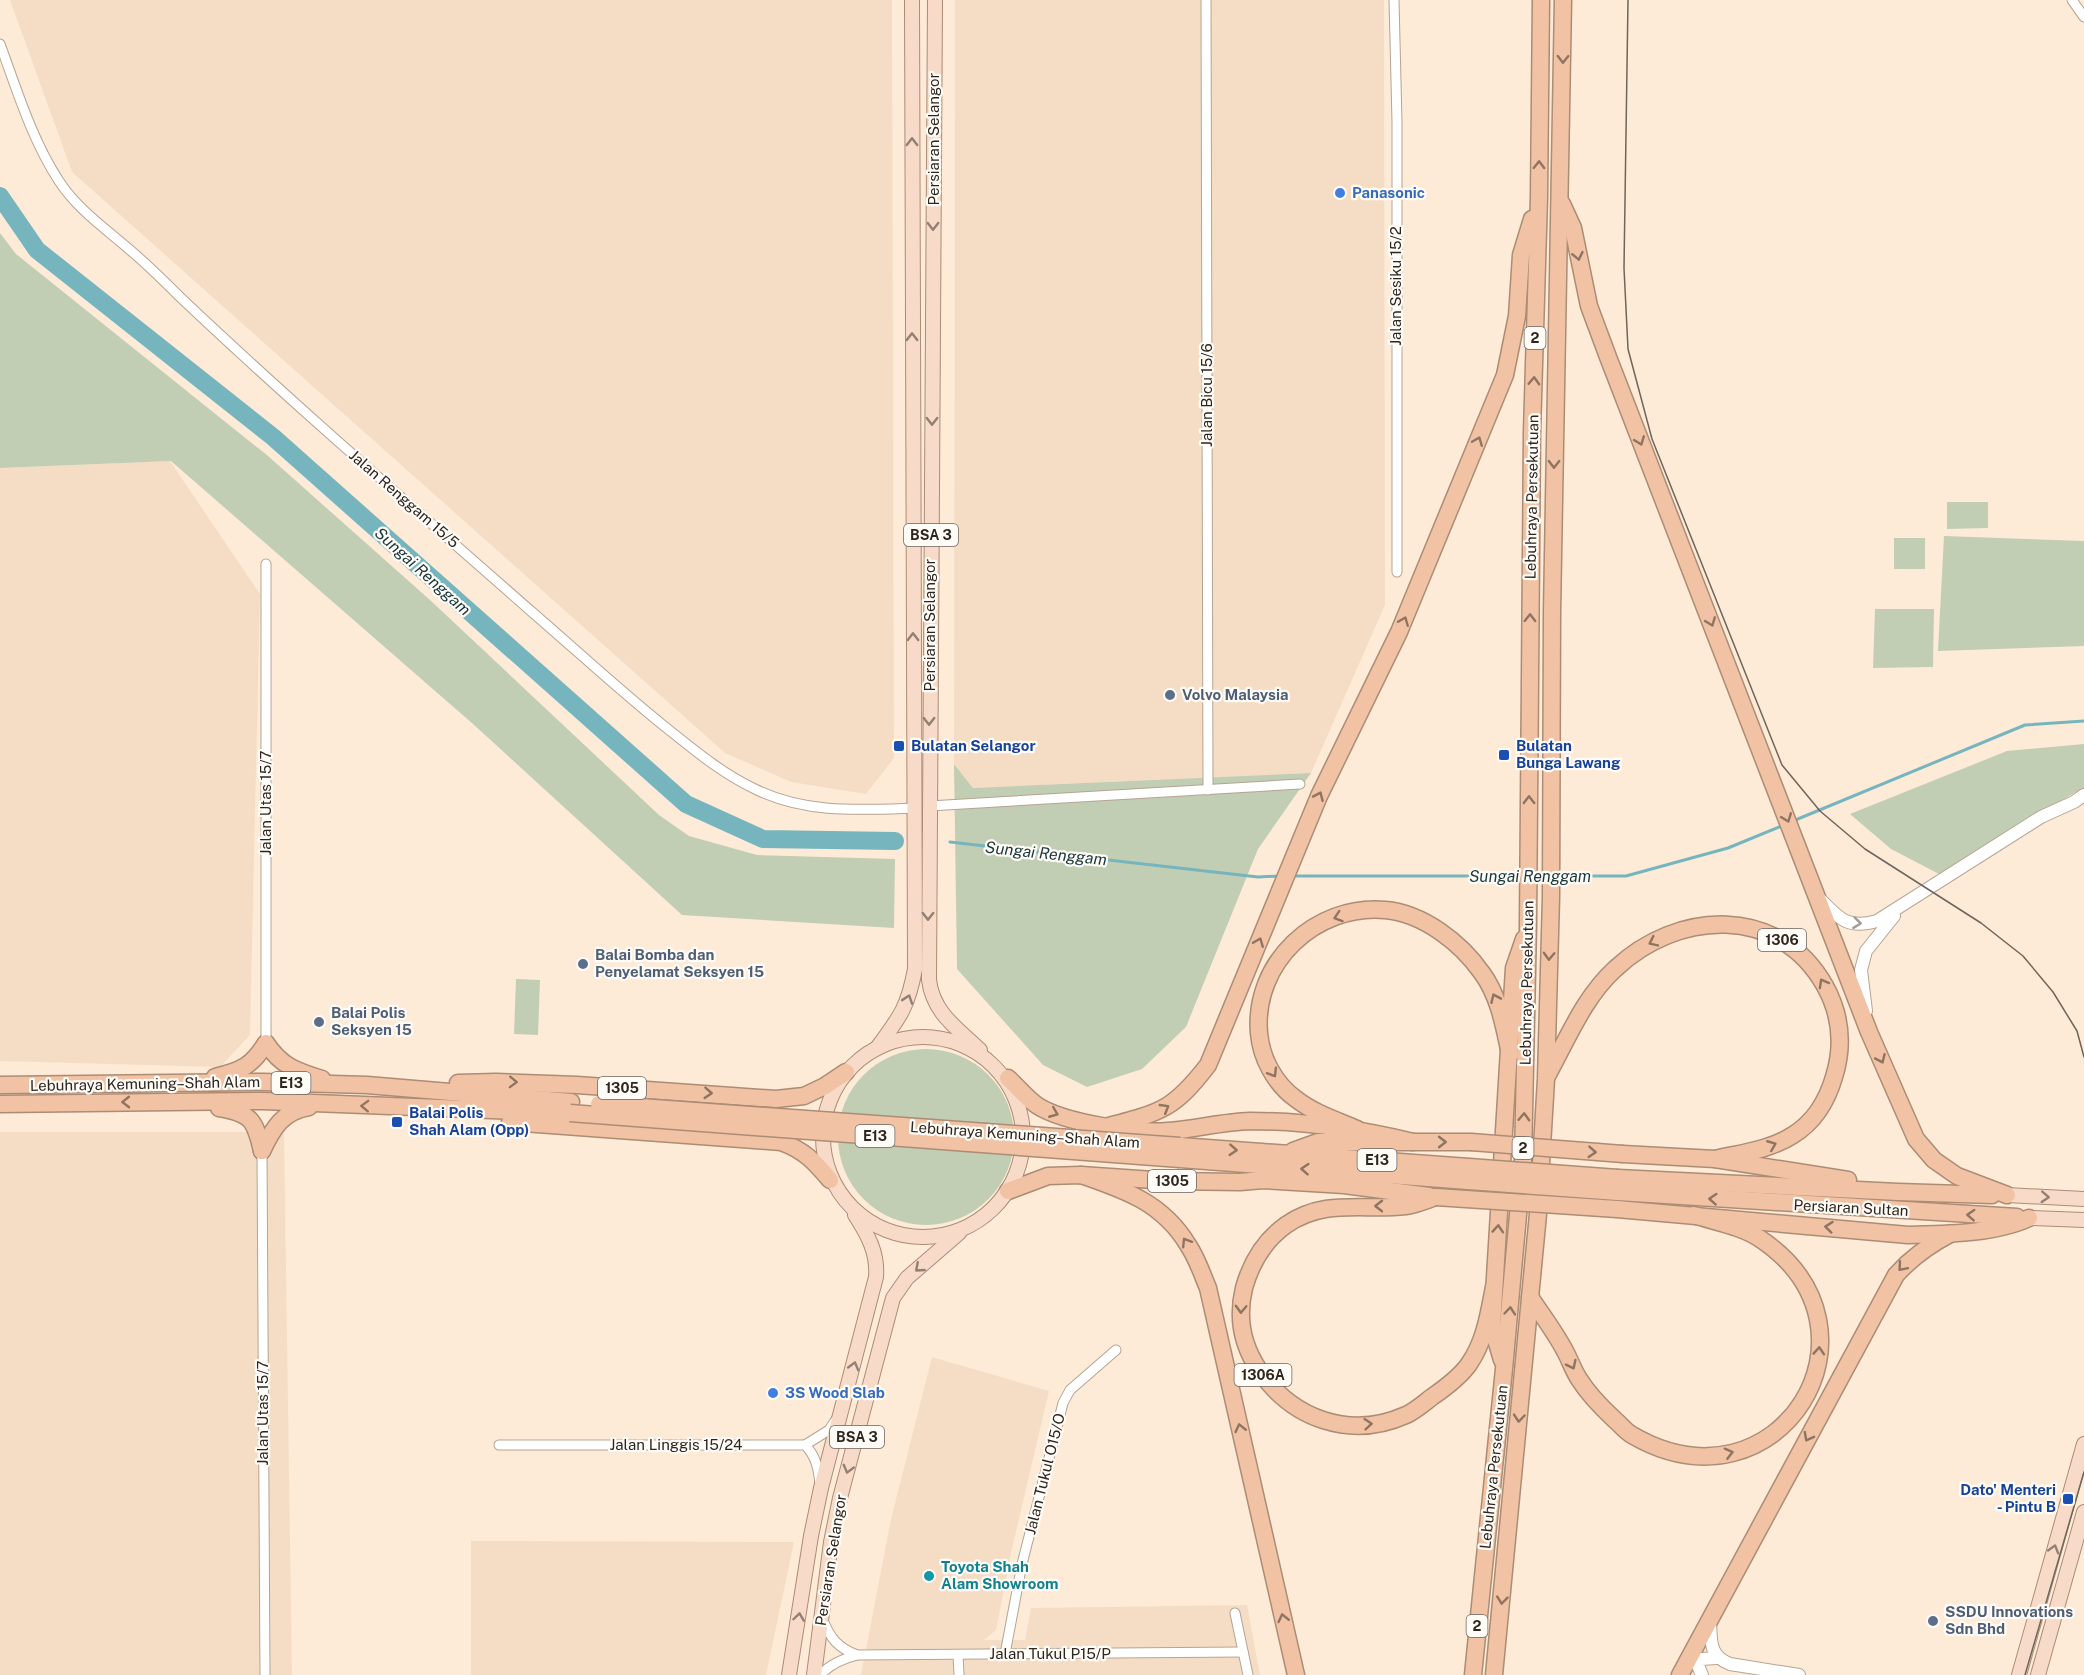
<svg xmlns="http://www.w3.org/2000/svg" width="2084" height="1675" viewBox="0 0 2084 1675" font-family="'Public Sans',sans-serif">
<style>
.built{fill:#f5ddc5}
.green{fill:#c1ceb3}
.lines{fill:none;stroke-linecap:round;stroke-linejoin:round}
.stream{stroke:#76b5be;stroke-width:3}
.river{stroke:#76b5be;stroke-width:18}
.street-casing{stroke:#b6a493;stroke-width:11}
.secondary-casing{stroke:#b6a493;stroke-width:14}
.primary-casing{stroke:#ac8c75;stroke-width:16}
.highway-casing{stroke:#ac8c75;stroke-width:19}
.street{stroke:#fff;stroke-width:9}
.secondary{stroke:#fff;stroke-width:12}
.primary{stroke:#f7dbc8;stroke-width:14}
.highway{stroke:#f1c3a4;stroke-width:16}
.tram{stroke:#6f655a;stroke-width:1.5}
.highway-bridge-casing{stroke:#ac8c75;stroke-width:19;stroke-linecap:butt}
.highway-bridge{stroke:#f1c3a4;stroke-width:16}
.oneway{stroke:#8f7462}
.oneway2{stroke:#928074}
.oneway3{stroke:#a09d9a}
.shop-dot{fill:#3f7fe0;stroke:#fffbf7;stroke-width:2}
.service-dot{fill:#5c6f8a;stroke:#fffbf7;stroke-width:2}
.transit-dot{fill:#1a4fb4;stroke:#fffbf7;stroke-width:2}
.culture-dot{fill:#0f9aa8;stroke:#fffbf7;stroke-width:2}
.labels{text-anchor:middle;stroke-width:4.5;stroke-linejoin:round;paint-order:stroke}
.shield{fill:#fffbf7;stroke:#6c6660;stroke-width:1.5}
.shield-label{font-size:14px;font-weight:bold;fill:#2d261f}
.street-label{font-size:15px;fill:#2d261f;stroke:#fffbf7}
.shop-label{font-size:15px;font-weight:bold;fill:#366cbe;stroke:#fffbf7;text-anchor:start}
.service-label{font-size:15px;font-weight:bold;fill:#4e5e75;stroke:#fffbf7;text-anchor:start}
.transit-label{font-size:15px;font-weight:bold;fill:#164399;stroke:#fffbf7;text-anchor:start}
.culture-label{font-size:15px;font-weight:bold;fill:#0d838f;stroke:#fffbf7;text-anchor:start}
.water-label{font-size:16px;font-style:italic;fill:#18383c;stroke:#fffbf7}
</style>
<rect width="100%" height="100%" fill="#fdebd8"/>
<g class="built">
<path d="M10,0H892L894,758L866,794L791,782L725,753L72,172Z"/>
<path d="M955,0H1384L1385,605L1311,773L973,788L954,764Z"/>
<path d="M170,461L260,594L250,1035L220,1067L0,1061V468Z"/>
<path d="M0,1132H284L292,1675H0Z"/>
<path d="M932,1357L1049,1391L1011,1553L996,1630L984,1640H1025L1031,1608L1247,1605L1260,1675H861L891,1519Z"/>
<path d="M471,1541L794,1542L766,1675H471Z"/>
</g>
<g class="green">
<path d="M0,233L16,254L268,456L430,600L659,815L689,836L757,855L895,859L894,928L682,915L473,724L171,461L0,468Z"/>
<path d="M1947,502H1988V528L1947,529Z"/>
<path d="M1944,536L2084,541V646L1938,651Z"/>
<rect x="1894" y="538" width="31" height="31"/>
<path d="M1875,609H1934L1933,667L1873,668Z"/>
<path d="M2084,744V789L2074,793L1939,874L1891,849L1850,814L2007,751Z"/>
<path d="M954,764L973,788L1311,773L1258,849L1186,1027L1142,1069L1087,1087L1043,1065L957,969Z"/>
<path d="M516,979L540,980L538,1035L514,1034Z"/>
<circle cx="926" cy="1137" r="88"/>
</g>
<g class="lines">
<g class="stream">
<path d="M1793,821L2025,725L2084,721"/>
<path d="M950,842L1258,877L1280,876"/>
<path d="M1292,876H1523"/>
<path d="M1556,876H1626L1728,848L1784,825"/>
</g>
<path class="river" d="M0,196L37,250L273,437L686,804L763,839L895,841"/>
<defs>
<g id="street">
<path d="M1206,0L1208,790"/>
<path d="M1394,0L1397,122V572"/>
<path d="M2072,0L2084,17"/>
<path d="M0,44C17,90 32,140 59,181C77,209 106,229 130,250C148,265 164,281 180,297C294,405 414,508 532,612C576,650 618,689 664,726C693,749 721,773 755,789C805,814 860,810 914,808"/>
<path d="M929,806L1300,784"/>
<path d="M266,1043V564"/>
<path d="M262,1151L265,1675"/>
<path d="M499,1445H805C816,1456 818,1468 820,1483"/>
<path d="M805,1445L829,1430L835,1421"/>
<path d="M1235,1613L1248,1675"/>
<path d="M823,1620C830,1638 838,1648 857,1655"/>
<path d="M1005,1654L1022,1564L1063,1403L1070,1390L1116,1350"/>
<path d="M958,1655L959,1675"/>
<path d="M820,1675C830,1664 842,1659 857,1655L1243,1652"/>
</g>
<g id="secondary">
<path d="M1821,900C1840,920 1849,929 1877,921L2041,817L2074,802L2084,795"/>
<path d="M1866,1011L1861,970L1866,951L1894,916"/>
<path d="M1710,1621C1711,1641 1709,1656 1730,1664L1799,1675"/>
<path d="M1702,1675L1698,1666L1701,1659L1717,1658"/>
</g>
<g id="primary">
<path d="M935,0L929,980C933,1013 957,1028 980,1050"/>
<circle cx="923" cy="1137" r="100"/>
<path d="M877,1048C900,1017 908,1007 915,969L912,0"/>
<path d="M2007,1195L2084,1199"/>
<path d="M2029,1218L2084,1220"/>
<path d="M789,1675L811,1536L821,1488L876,1277C878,1253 868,1235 855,1215"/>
<path d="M814,1675L831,1542L840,1498L893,1298L907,1278L959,1233"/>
<path d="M2019,1675L2084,1444"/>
<path d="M2038,1675L2084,1512"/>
</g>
<g id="highway">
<path d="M1562,204L1573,228L1589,306L1608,357L1869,1032L1916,1139L1934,1160L1957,1176L2007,1195"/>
<path d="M1547,1076C1567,1040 1584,997 1615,969C1677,910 1779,904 1825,986C1841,1015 1844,1045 1834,1077C1827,1101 1814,1122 1793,1135C1770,1150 1741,1153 1715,1159"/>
<path d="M215,1077C241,1071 252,1066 266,1043C281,1066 296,1071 322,1079"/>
<path d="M1008,1078C1018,1087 1027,1099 1038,1106C1065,1123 1137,1134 1168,1131C1195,1129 1222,1122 1250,1121C1305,1121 1359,1129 1413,1142"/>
<path d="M458,1083L496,1082L577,1085L776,1099L804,1096L825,1086L846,1072"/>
<path d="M0,1085L263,1082L367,1085L571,1102"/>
<path d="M0,1104L263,1101L570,1113"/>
<path d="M219,1108C251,1113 255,1120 262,1151"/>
<path d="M510,1122L781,1142C804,1150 815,1162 830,1180"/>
<path d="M1109,1126C1162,1112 1174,1109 1208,1065L1319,796L1399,632L1505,375L1517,316L1521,255L1532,219"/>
<path d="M1357,1129C1336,1120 1314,1113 1296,1099C1275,1084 1261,1058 1259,1033C1253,963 1315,904 1385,910C1423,913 1461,943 1482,973C1499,996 1504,1026 1510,1054"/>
<path d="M1180,1146L1469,1167"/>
<path d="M262,1151C273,1128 283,1111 309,1107"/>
<path d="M1293,1151L1318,1142H1471"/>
<path d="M1623,1154L1715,1159L1848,1180"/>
<path d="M1180,1159L1468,1181"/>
<path d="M1081,1175C1125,1190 1163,1203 1188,1245C1197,1258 1202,1274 1208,1288L1296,1675"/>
<path d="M1618,1178L1898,1192L1992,1195"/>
<path d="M1008,1191L1048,1176L1081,1175L1168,1181L1240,1182L1263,1180L1344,1185L1429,1196"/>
<path d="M1618,1192L2017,1217"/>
<path d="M1436,1197C1426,1200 1416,1205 1406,1206C1363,1211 1325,1198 1286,1225C1265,1240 1251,1263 1244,1288C1237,1317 1242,1345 1259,1370C1292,1419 1350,1440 1406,1415C1415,1411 1424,1403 1432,1397C1445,1388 1460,1377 1469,1364C1485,1341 1489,1313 1494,1287"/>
<path d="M1617,1209L1908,1235C1946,1234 1995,1234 2029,1218"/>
<path d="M1530,1297C1542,1315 1555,1332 1565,1351C1570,1360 1573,1370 1579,1379C1589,1395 1602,1408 1615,1420C1621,1425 1626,1432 1632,1435C1778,1520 1897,1329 1759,1238C1740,1226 1715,1222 1694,1215"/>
<path d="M1502,1360L1492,1326L1514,968L1524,939"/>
<path d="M1473,1675L1504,1369L1523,1160L1528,925L1532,432L1539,197L1541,0"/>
<path d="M1494,1675L1538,1214L1546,1079L1551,897L1552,612L1563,0"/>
<path d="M1680,1675L1896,1275C1912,1257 1929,1245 1950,1234"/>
</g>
</defs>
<use href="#street" class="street-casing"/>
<use href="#secondary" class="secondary-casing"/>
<use href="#primary" class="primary-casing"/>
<use href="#highway" class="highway-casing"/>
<use href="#street" class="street"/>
<use href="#secondary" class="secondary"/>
<use href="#primary" class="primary"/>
<use href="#highway" class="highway"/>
<g class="tram">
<path d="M1628,0L1624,268L1628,349L1652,439L1782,765L1820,811L1865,849L1981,923L2023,956L2053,992L2077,1031L2084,1057"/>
<path d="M2025,1675L2084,1472"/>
</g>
<defs>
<g id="highway-bridge">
<path d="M599,1104L1180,1146"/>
<path d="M570,1113L1180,1159"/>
<path d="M1471,1142L1623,1154"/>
<path d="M1469,1167L1618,1178"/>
<path d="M1468,1181L1618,1192"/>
<path d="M1436,1197L1617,1209"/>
</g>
</defs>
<use href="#highway-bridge" class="highway-bridge-casing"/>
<use href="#highway-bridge" class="highway-bridge"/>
</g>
<defs><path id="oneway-chevron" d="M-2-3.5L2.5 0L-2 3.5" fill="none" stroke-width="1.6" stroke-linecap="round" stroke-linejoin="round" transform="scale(1.5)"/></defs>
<g class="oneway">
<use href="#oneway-chevron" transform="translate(1563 59) rotate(91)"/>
<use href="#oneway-chevron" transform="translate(1539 165) rotate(-89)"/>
<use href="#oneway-chevron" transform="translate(1578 256) rotate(78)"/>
<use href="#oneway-chevron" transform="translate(1534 381) rotate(-88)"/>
<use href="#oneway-chevron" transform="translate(1478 441) rotate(-68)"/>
<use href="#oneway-chevron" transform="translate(1640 441) rotate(69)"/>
<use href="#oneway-chevron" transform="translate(1554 464) rotate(91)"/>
<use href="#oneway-chevron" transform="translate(1530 618) rotate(-89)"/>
<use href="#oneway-chevron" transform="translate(1404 621) rotate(-68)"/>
<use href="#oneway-chevron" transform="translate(1711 622) rotate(69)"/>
<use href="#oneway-chevron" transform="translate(1319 796) rotate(-66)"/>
<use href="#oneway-chevron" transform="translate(1529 800) rotate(-90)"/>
<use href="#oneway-chevron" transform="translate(1787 818) rotate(69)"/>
<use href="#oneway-chevron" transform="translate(1338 917) rotate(162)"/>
<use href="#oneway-chevron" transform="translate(1259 942) rotate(-68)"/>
<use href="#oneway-chevron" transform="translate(1653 942) rotate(154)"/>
<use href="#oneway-chevron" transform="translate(1549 956) rotate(92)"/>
<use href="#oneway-chevron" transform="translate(1823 983) rotate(-119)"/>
<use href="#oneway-chevron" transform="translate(1495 998) rotate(-114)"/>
<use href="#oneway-chevron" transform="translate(1881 1059) rotate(66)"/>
<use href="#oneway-chevron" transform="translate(1273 1073) rotate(58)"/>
<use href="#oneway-chevron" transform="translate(513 1082) rotate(2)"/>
<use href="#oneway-chevron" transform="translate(708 1093) rotate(4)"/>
<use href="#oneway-chevron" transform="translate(126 1102) rotate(179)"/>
<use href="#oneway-chevron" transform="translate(365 1106) rotate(-178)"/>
<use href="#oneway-chevron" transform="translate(1165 1108) rotate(-31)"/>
<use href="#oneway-chevron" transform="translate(1054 1113) rotate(22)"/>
<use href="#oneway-chevron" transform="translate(1524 1117) rotate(-88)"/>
<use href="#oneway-chevron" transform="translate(1442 1142)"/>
<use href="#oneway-chevron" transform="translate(1772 1145) rotate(-22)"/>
<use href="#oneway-chevron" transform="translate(1233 1150) rotate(4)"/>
<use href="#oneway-chevron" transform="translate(1592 1152) rotate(4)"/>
<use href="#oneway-chevron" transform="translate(1305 1169) rotate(-176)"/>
<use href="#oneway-chevron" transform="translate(1713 1199) rotate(-176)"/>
<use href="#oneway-chevron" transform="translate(1379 1206) rotate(180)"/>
<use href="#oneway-chevron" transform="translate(1971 1215) rotate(-177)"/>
<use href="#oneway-chevron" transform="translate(1829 1227) rotate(-174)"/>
<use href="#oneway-chevron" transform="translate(1498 1229) rotate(-86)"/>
<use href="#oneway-chevron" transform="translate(1186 1242) rotate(-122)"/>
<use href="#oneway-chevron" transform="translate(1902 1267) rotate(131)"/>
<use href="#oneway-chevron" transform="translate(1241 1309) rotate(92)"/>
<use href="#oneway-chevron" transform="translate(1510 1311) rotate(-85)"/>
<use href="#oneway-chevron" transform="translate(1819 1351) rotate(-86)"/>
<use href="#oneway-chevron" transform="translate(1572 1365) rotate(64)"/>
<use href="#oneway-chevron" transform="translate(1519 1418) rotate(95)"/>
<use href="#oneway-chevron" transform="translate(1368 1424) rotate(-5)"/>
<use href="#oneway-chevron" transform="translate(1240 1428) rotate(-103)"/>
<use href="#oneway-chevron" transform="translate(1808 1437) rotate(118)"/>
<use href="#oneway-chevron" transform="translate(1729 1453) rotate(-14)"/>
<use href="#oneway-chevron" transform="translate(1502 1600) rotate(96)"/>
<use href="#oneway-chevron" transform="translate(1283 1618) rotate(-103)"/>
</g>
<g class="oneway2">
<use href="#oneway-chevron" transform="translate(912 142) rotate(-90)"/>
<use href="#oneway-chevron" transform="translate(933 226) rotate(90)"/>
<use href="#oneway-chevron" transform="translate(912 337) rotate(-90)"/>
<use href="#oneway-chevron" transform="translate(932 421) rotate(90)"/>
<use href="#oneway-chevron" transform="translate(913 637) rotate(-90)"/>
<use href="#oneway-chevron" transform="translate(929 721) rotate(90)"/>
<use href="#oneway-chevron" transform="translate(928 916) rotate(90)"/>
<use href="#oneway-chevron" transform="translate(908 999) rotate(-71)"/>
<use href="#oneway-chevron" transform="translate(2045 1197) rotate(3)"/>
<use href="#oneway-chevron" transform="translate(919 1268) rotate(139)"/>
<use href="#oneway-chevron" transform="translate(854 1366) rotate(-75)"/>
<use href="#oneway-chevron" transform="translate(848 1469) rotate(105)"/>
<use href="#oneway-chevron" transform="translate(2054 1549) rotate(-74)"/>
<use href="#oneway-chevron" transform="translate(799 1617) rotate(-82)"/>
</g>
<use class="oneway3" href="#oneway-chevron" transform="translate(1857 923) rotate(7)"/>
<g class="shop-dot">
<circle cx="1340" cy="193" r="6"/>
<circle cx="773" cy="1393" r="6"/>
</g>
<g class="service-dot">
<circle cx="1170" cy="695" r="6"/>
<circle cx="583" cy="964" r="6"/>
<circle cx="319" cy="1022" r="6"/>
<circle cx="1933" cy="1621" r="6"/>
</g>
<g class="transit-dot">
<rect x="893" y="740" width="12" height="12" rx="3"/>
<rect x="1498" y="749" width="12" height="12" rx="3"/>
<rect x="391" y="1116" width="12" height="12" rx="3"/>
<rect x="2062" y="1493" width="12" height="12" rx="3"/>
</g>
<circle class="culture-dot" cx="929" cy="1576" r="6"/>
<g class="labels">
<g class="shield">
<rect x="1524.5" y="327" width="21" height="22" rx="4.5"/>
<rect x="904" y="524" width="54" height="22" rx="4.5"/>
<rect x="1758" y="929" width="48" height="22" rx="4.5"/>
<rect x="271.5" y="1072" width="39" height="22" rx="4.5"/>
<rect x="598" y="1077" width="48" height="22" rx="4.5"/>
<rect x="855.5" y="1125" width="39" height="22" rx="4.5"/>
<rect x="1512.5" y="1137" width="21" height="22" rx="4.5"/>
<rect x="1357.5" y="1149" width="39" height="22" rx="4.5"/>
<rect x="1148" y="1170" width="48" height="22" rx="4.5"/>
<rect x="1234.5" y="1364" width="57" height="22" rx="4.5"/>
<rect x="830" y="1426" width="54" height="22" rx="4.5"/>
<rect x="1466.5" y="1615" width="21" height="22" rx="4.5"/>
</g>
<g class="shield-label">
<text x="1535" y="343">2</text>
<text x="931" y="540">BSA 3</text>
<text x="1782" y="945">1306</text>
<text x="291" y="1088">E13</text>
<text x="622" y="1093">1305</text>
<text x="875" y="1141">E13</text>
<text x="1523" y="1153">2</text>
<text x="1377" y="1165">E13</text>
<text x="1172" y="1186">1305</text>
<text x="1263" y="1380">1306A</text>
<text x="857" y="1442">BSA 3</text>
<text x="1477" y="1631">2</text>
</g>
<g class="street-label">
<text transform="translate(934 139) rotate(-90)" y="5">Persiaran Selangor</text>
<text transform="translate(1396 286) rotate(-90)" y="5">Jalan Sesiku 15/2</text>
<text transform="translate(1207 395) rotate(-90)" y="5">Jalan Bicu 15/6</text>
<text transform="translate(1532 497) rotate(-89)" y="5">Lebuhraya Persekutuan</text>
<text transform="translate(404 499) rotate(41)" y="5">Jalan Renggam 15/5</text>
<text transform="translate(930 625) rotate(-90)" y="5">Persiaran Selangor</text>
<text transform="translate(266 803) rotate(-90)" y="5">Jalan Utas 15/7</text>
<text transform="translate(1527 983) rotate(-89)" y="5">Lebuhraya Persekutuan</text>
<text transform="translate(145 1084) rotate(-1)" y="5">Lebuhraya Kemuning–Shah Alam</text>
<text transform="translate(1025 1135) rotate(4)" y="5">Lebuhraya Kemuning–Shah Alam</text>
<text transform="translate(1851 1208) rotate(3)" y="5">Persiaran Sultan</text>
<text transform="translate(263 1413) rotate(-90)" y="5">Jalan Utas 15/7</text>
<text x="676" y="1450">Jalan Linggis 15/24</text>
<text transform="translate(1494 1467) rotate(-84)" y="5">Lebuhraya Persekutuan</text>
<text transform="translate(1045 1474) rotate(-76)" y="5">Jalan Tukul O15/O</text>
<text transform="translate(831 1560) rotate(-81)" y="5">Persiaran Selangor</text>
<text x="1050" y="1659">Jalan Tukul P15/P</text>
</g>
<g class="shop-label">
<text x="1352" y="198">Panasonic</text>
<text x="785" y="1398">3S Wood Slab</text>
</g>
<g class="service-label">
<text x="1182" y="700">Volvo Malaysia</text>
<text x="595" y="960">Balai Bomba dan<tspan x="595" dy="17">Penyelamat Seksyen 15</tspan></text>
<text x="331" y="1018">Balai Polis<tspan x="331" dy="17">Seksyen 15</tspan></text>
<text x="1945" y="1617">SSDU Innovations<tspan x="1945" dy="17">Sdn Bhd</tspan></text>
</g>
<g class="transit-label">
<text x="911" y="751">Bulatan Selangor</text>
<text x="1516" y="751">Bulatan<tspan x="1516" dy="17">Bunga Lawang</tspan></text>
<text x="409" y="1118">Balai Polis<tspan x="409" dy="17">Shah Alam (Opp)</tspan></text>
<text x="2056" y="1495" text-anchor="end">Dato' Menteri<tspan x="2056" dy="17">- Pintu B</tspan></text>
</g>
<g class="culture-label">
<text x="941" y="1572">Toyota Shah<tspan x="941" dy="17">Alam Showroom</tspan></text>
</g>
<g class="water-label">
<text transform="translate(423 571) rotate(42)" y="6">Sungai Renggam</text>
<text transform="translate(1046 853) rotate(6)" y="6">Sungai Renggam</text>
<text x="1530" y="882">Sungai Renggam</text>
</g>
</g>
</svg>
